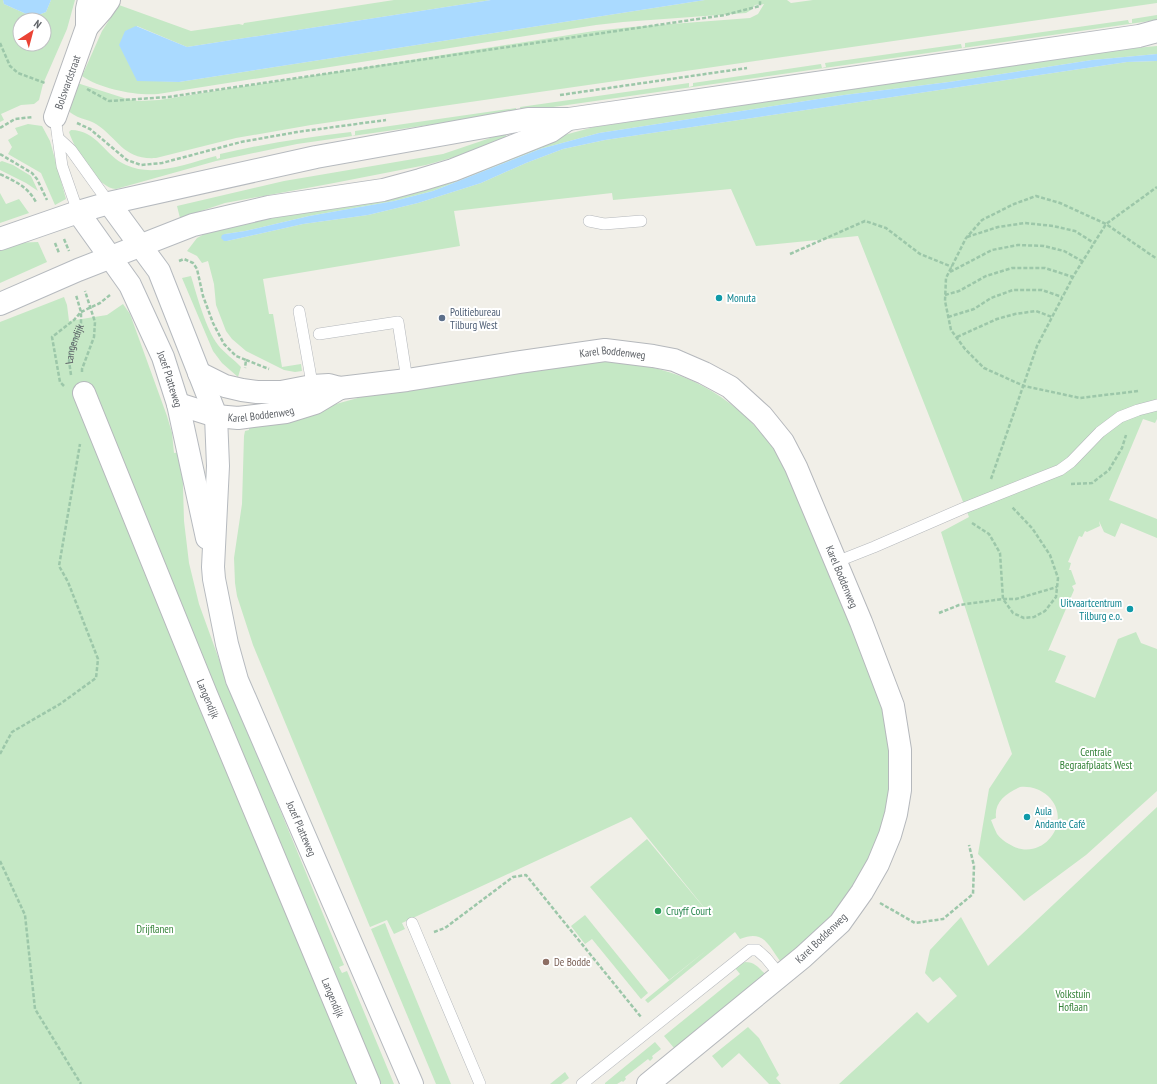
<svg xmlns="http://www.w3.org/2000/svg" width="1157" height="1084" viewBox="0 0 1157 1084" font-family="'PT Sans Narrow',sans-serif">
<style>
.green{fill:#c5e8c5;fill-rule:evenodd}
.water{fill:#aadaff}
.lines{fill:none;stroke-linecap:round;stroke-linejoin:round}
.lane-casing{stroke:#b5b8bc;stroke-width:12}
.street-casing{stroke:#b5b8bc;stroke-width:24}
.secondary-casing{stroke:#b6babf;stroke-width:24}
.path{stroke:#9cc7a9;stroke-width:2.5;stroke-dasharray:4 2;stroke-linecap:butt}
.lane{stroke:#fff;stroke-width:11}
.street{stroke:#fff;stroke-width:22}
.secondary{stroke:#fff;stroke-width:22}
.culture-dot{fill:#0f9aa8;stroke:#fff;stroke-width:1.5}
.service-dot{fill:#5c6f8a;stroke:#fff;stroke-width:1.5}
.leisure-dot{fill:#2e9e5b;stroke:#fff;stroke-width:1.5}
.education-dot{fill:#8d6e63;stroke:#fff;stroke-width:1.5}
.labels{text-anchor:middle;stroke-width:4;stroke-linejoin:round;paint-order:stroke}
.street-label{font-size:11px;fill:#5f6368;stroke:#fff}
.culture-label{font-size:11px;fill:#0d838f;stroke:#fff;text-anchor:start}
.service-label{font-size:11px;fill:#4e5e75;stroke:#fff;text-anchor:start}
.park-label{font-size:11px;fill:#348238;stroke:#fff}
.leisure-label{font-size:11px;fill:#27864d;stroke:#fff;text-anchor:start}
.education-label{font-size:11px;fill:#785e54;stroke:#fff;text-anchor:start}
</style>
<rect width="100%" height="100%" fill="#f1efe8"/>
<g class="green">
<path d="M0,0H3L4,4L33,17L46,12L51,0H75L67,29L43,84L39,100L34,104L21,105L1,114L4,120L0,122ZM20,20H44V44H20Z"/>
<path d="M394,0H491L187,47L137,26V80L179,82L705,0H787L791,3L813,0H1157V3L311,125L236,138L156,158C123,160 119,139 96,124C88,119 74,118 68,110L74,82L127,99L138,101L159,100L594,31L632,27L750,18L758,14L764,4L755,5L751,10L746,13L623,22L596,25L158,94C137,96 100,89 82,76L102,31L119,5L191,31L239,24L243,25L244,23Z"/>
<path d="M1157,15V20L297,144L216,161L116,189C98,189 74,148 69,132L71,130C97,130 105,156 126,165C154,178 188,163 216,156L217,159L220,158V154C263,144 307,137 351,132L352,136L355,135V131L516,108L517,112L521,111L520,107L689,83V87L693,86V83L821,64L822,68L826,67L825,63L961,44L962,48L965,47V43L1128,20L1129,23H1132V19Z"/>
<path d="M1157,46V54L1092,60L949,82L844,95L599,133L540,149L433,191L394,201L309,216L245,231L225,234L224,241H227L303,224L368,215L418,203L481,183L526,163L563,149L605,140L1127,62L1157,61V419L1155,423L1143,419L1109,500L1157,519V538L1121,523L1115,537L1104,532L1099,521L1100,526L1087,532L1085,531L1082,537L1079,536L1068,562L1071,563L1069,570H1071L1076,584L1072,586L1074,590L1048,651L1050,650L1066,656L1055,682L1095,698L1118,639L1136,632L1141,643L1157,649V791L1086,855L1024,901L978,854L989,789L1012,754L941,532L969,517L858,236L756,246L731,189L613,200L612,193L454,211L460,246L263,279L269,314H273L282,367L301,364L302,371L295,372L284,370L246,351L232,339L226,331L216,305L214,284L208,261L202,263L197,256L187,251L197,238L210,231L594,127L1125,49ZM1020,787C1030,786 1040,789 1048,796C1075,822 1041,865 1009,844C1005,842 1000,838 997,834C995,830 993,825 991,820L996,818C994,802 1006,793 1020,787Z"/>
<path d="M28,124L42,126L50,141L66,199L55,205L41,173L8,154L12,147L8,140L18,134L15,128Z"/>
<path d="M505,133L508,142L426,165L334,183L225,203L180,218L177,206L284,181L443,154Z"/>
<path d="M2,161L13,165L31,176L38,191L26,183L0,170V162Z"/>
<path d="M0,193L6,204L19,199L29,213L0,223Z"/>
<path d="M38,242L47,262L0,283V248L12,243Z"/>
<path d="M191,276C197,296 206,329 218,345C225,354 234,359 241,367L238,377L222,363L213,351L182,278Z"/>
<path d="M64,297L67,305L69,321L107,315L123,304L130,314L167,416L172,433L174,453L182,452L184,521L189,563L199,604L225,676L344,965L339,967L342,973L347,971L394,1084H0V322Z"/>
<path d="M599,361C679,363 741,395 784,464L877,684L890,734L891,790L875,851L841,909L781,962C768,945 764,929 740,939L735,932L648,1003L645,1000L708,949L669,980L590,887L647,839L715,921L631,817L402,923L405,929L394,934L387,920L370,927L253,645L237,596L235,583L234,558L242,504L244,436L245,431L249,430V426L288,421L336,404L365,396Z"/>
<path d="M1157,807V1084H839L917,1012L928,1023L957,996L940,977L933,982L925,973L930,950L961,917L988,966Z"/>
<path d="M585,915L648,993L641,999L592,939L585,944L571,926Z"/>
<path d="M385,923L390,936L451,1084H436L371,929Z"/>
<path d="M745,962C755,962 759,968 766,975L674,1048L664,1036L740,974L735,968Z"/>
<path d="M748,1027L759,1038L779,1075L776,1078L781,1084H769L739,1053L722,1068L712,1056Z"/>
<path d="M655,1042L661,1049L652,1056L653,1058L650,1061L648,1059L625,1077L626,1079L623,1082L622,1081L617,1084H605V1083Z"/>
<path d="M565,1072L569,1078L561,1084H550Z"/>
</g>
<g class="water">
<path d="M3,0H51L46,12L33,17L4,4Z"/>
<path d="M491,0H705L179,82L137,81L119,45L125,31L136,26L187,47Z"/>
<path d="M1157,54V61L1127,62L605,140L563,149L526,163L481,183L418,203L368,215L303,224L227,241H224L221,238L222,235L225,234L245,231L309,216L394,201L433,191L540,149L599,133L844,95L949,82L1092,60Z"/>
</g>
<g class="lines">
<defs>
<g id="lane">
<path d="M55,117L62,166L78,212"/>
<path d="M58,138L71,150L109,203"/>
<path d="M589,221L604,224L641,221"/>
<path d="M299,311L313,389"/>
<path d="M319,334L398,322L407,380"/>
<path d="M836,562L874,547L964,508L1060,470L1071,462L1100,432L1120,417L1138,410L1157,405"/>
<path d="M412,923L480,1084"/>
<path d="M582,1084L750,950H757L766,958L780,975"/>
</g>
<g id="street">
<path d="M87,27L102,10L109,0"/>
<path id="s2" d="M55,117L87,27V9L89,0"/>
<path id="s3" d="M199,373L225,386L242,390L257,392H281L312,386L329,385L340,388L407,380L520,362L605,350L653,356L674,360L704,373L730,387L762,416L783,442L796,467L861,622L893,706L900,750V790L896,814L890,835L878,864L862,892L840,923L803,957L648,1084"/>
<path id="s4" d="M84,393L206,694L369,1084"/>
<path id="s5" d="M178,404L216,416L238,418L286,412L315,403L340,388"/>
</g>
<g id="secondary">
<path id="s6" d="M109,203L159,271L216,416L218,466L213,567L214,579L227,644L237,680L412,1084"/>
<path id="s7" d="M78,212L130,285L163,357L178,404L207,538"/>
<path d="M0,239L78,212L109,203L316,157L528,119H569L1139,36L1157,31"/>
<path d="M0,304L78,270L193,225L269,207L383,190L420,180L453,170L551,131L568,119"/>
</g>
</defs>
<use href="#lane" class="lane-casing"/>
<use href="#street" class="street-casing"/>
<use href="#secondary" class="secondary-casing"/>
<g class="path">
<path d="M0,43L10,66L18,73L45,83"/>
<path d="M87,89L109,101L168,97L725,15L760,6V0"/>
<path d="M560,95L747,68"/>
<path d="M77,123L90,129L127,160L141,165L162,163L241,142L297,132L386,120"/>
<path d="M0,128L15,119L33,117"/>
<path d="M0,154L32,173L37,179L47,200"/>
<path d="M0,174C16,182 27,186 36,202"/>
<path d="M967,237L998,227L1025,223L1053,226L1075,231L1094,243"/>
<path d="M64,239L69,251"/>
<path d="M55,243L59,253"/>
<path d="M790,254L865,221L886,228L920,254L952,267"/>
<path d="M179,261L184,259L193,263L197,269L203,296L213,323L224,344L236,356L246,360L245,368"/>
<path d="M950,272L992,250L1018,245L1044,246L1064,251L1082,261"/>
<path d="M945,295L959,291L986,276L1012,268H1045L1073,277"/>
<path d="M81,312L100,303L110,295"/>
<path d="M948,317L974,309L991,298L1013,290H1042L1062,297"/>
<path d="M957,337L997,319L1015,314L1036,311L1052,317"/>
<path d="M246,360L269,369"/>
<path d="M82,372V369L94,337L95,322L85,291"/>
<path id="s1" d="M71,375L69,361L71,348L81,323V312L76,295"/>
<path d="M64,386L60,382L52,337L74,320L81,312"/>
<path d="M1138,391L1080,398L1024,386L984,368L965,349L951,330L945,301L946,278L966,238L982,220L1014,204L1036,196L1060,203L1106,224L1157,259"/>
<path d="M991,479L1037,346L1074,275L1106,224L1157,187"/>
<path d="M1071,484L1092,483L1109,470L1122,448L1126,435"/>
<path d="M972,523L989,534L1000,553L1003,599L1013,613L1024,618L1034,617L1045,611L1056,597L1058,578L1050,555L1032,528L1012,507"/>
<path d="M939,613L959,605L1003,599H1016L1057,587"/>
<path d="M0,754L12,732L60,704L96,678L98,659L68,582L59,566L80,444"/>
<path d="M0,861L25,915L35,1009L81,1084"/>
<path d="M880,903L915,923L943,919L973,894L974,866L969,845"/>
<path d="M434,932L445,928L513,877L526,875L641,1017"/>
</g>
<use href="#lane" class="lane"/>
<use href="#street" class="street"/>
<use href="#secondary" class="secondary"/>
</g>
<g class="culture-dot">
<circle cx="719" cy="298" r="4"/>
<circle cx="1130" cy="609" r="4"/>
<circle cx="1027" cy="817" r="4"/>
</g>
<circle class="service-dot" cx="442" cy="318" r="4"/>
<circle class="leisure-dot" cx="658" cy="911" r="4"/>
<circle class="education-dot" cx="546" cy="962" r="4"/>
<g class="labels">
<g class="street-label">
<text dy="4" stroke="none"><textPath href="#s2" startOffset="37">Bolswardstraat</textPath></text>
<text dy="4" stroke="none"><textPath href="#s1" startOffset="32">Langendijk</textPath></text>
<text dy="4" stroke="none"><textPath href="#s3" startOffset="421">Karel Boddenweg</textPath></text>
<text dy="4" stroke="none"><textPath href="#s7" startOffset="192">Jozef Platteweg</textPath></text>
<text dy="4" stroke="none"><textPath href="#s5" startOffset="85">Karel Boddenweg</textPath></text>
<text dy="4" stroke="none"><textPath href="#s3" startOffset="769">Karel Boddenweg</textPath></text>
<text dy="4" stroke="none"><textPath href="#s4" startOffset="330">Langendijk</textPath></text>
<text dy="4" stroke="none"><textPath href="#s6" startOffset="669">Jozef Platteweg</textPath></text>
<text transform="translate(821 938) rotate(-44)" y="4">Karel Boddenweg</text>
<text dy="4" stroke="none"><textPath href="#s4" startOffset="654">Langendijk</textPath></text>
</g>
<g class="culture-label">
<text x="727" y="302">Monuta</text>
<text x="1122" y="607" text-anchor="end">Uitvaartcentrum<tspan x="1122" dy="13">Tilburg e.o.</tspan></text>
<text x="1035" y="815">Aula<tspan x="1035" dy="13">Andante Café</tspan></text>
</g>
<g class="service-label">
<text x="450" y="316">Politiebureau<tspan x="450" dy="13">Tilburg West</tspan></text>
</g>
<g class="park-label">
<text x="1096" y="756">Centrale<tspan x="1096" dy="13">Begraafplaats West</tspan></text>
<text x="155" y="933">Drijflanen</text>
<text x="1073" y="998">Volkstuin<tspan x="1073" dy="13">Hoflaan</tspan></text>
</g>
<g class="leisure-label">
<text x="666" y="915">Cruyff Court</text>
</g>
<g class="education-label">
<text x="554" y="966">De Bodde</text>
</g>
</g>
<g transform="translate(32 32) rotate(36)"><circle r="19" fill="#ffffff" stroke="#bfc1c3"/>
<path d="M0-3L7 15L0 10L-7 15Z" fill="#ea4335"/>
<text y="-6" font-size="11" font-weight="bold" text-anchor="middle" fill="#5f6368">N</text>
</g>
</svg>
